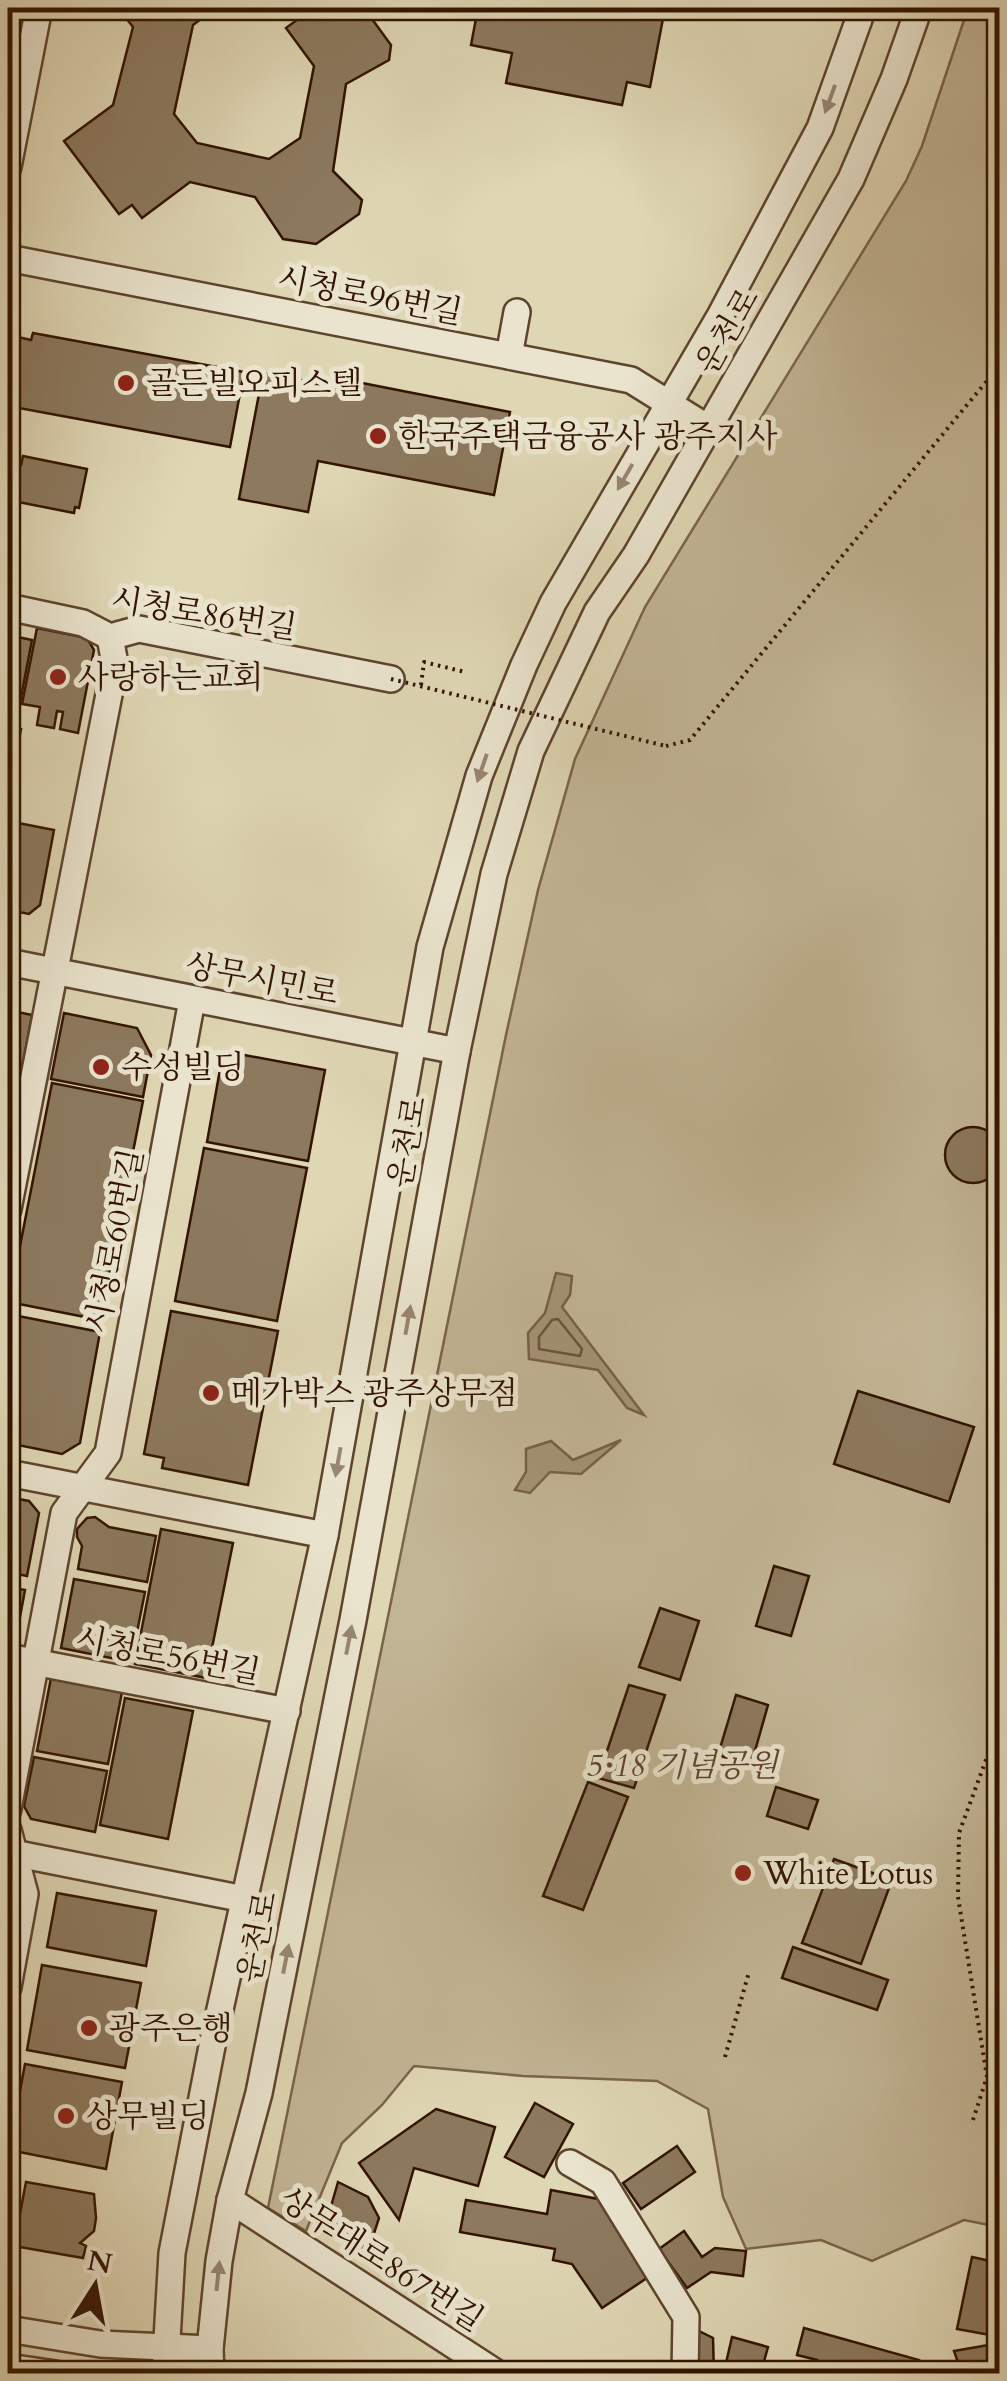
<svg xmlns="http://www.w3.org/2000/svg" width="1007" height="2381" viewBox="0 0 1007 2381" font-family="Cardo,'Noto Serif KR',serif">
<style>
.green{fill:#c2b595;stroke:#7a644a;stroke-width:2.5}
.water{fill:#a49477;stroke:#766147;stroke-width:2.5}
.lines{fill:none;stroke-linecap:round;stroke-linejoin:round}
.shore{stroke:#6b543c;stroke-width:2.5}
.building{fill:#8c795e;stroke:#321400;stroke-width:2.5}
.minor-casing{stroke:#5d442d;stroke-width:30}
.path{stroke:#321400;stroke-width:4;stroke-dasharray:2.5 5;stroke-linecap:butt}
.minor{stroke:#eae4ce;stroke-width:25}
.path-bridge{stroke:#321400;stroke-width:4;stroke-dasharray:2.5 5;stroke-linecap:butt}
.oneway{fill:#978671}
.poi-dot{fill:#8f2418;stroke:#eae4ce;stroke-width:4}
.labels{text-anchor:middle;stroke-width:10;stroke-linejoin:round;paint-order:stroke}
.street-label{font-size:32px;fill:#321400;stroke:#eae4ce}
.poi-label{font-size:32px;fill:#321400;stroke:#eae4ce;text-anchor:start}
.park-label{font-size:32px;font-style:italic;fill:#5d442d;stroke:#eae4ce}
</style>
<rect width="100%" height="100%" fill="#dfd6b4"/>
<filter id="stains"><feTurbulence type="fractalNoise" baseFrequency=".002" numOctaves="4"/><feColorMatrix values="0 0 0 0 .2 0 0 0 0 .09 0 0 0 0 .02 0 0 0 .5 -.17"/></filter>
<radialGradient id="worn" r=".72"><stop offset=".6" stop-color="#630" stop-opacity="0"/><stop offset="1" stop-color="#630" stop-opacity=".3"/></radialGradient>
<path class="green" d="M968,8H999V2227L964,2220L872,2261L821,2240L746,2249L723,2197L708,2109L657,2081L523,2076L414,2066L382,2105L342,2143L306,2231L268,2208L506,1035L538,890L575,759L645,607L906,181L922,146Z"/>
<g class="water">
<path d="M556,1273L572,1276L570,1295L562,1307L644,1415L627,1408L598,1370L529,1359L528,1333L545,1313Z"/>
<path d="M621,1440L581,1474L550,1472L530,1493L515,1490L526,1472V1449L551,1441L573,1460Z"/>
</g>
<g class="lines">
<path class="shore" d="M558,1319L582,1349L580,1356L539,1349V1337L552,1320Z"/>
</g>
<g class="building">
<path d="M118,8H216L193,25L174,114L197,143L269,159L300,138L314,66L286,28L313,8H364L391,45L389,60L346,84L333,171L362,200L359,214L316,244L283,239L255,197L190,182L142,218L132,205L119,214L64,141L113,105L133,27Z"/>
<path d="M478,8H665L650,87L627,82L622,105L506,83L512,53L471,45Z"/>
<path d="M33,333L244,372L230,447L8,406L18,337L31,340Z"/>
<path d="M263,373L355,391L357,382L510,412L494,495L318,461L308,512L239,499Z"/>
<path d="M23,456L87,469L79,508L75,507L74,513L8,500V469L11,470L12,463L21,465Z"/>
<path d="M37,628L87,638L94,650L78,733L60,729L63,712L57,711L54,728L37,725L40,707L22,704Z"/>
<path d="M8,635L32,640L17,718L8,716Z"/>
<path d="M8,727L21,729L8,797Z"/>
<path d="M8,821L54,830L40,905L29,914L8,910Z"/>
<path d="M8,1010L32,1015L23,1064L8,1061Z"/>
<path d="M64,1013L137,1028L151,1055L143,1097L51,1079Z"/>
<path d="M239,1054L325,1070L308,1161L207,1142L221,1064Z"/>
<path d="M8,1068L21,1071L8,1144Z"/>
<path d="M52,1083L143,1101L100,1320L9,1302Z"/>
<circle cx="973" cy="1155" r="28"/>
<path d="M204,1148L307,1168L277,1321L175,1301Z"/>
<path d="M171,1311L278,1331L248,1485L162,1468L164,1458L144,1454Z"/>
<path d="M8,1314L100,1332L80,1443L62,1454L8,1443Z"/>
<path d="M858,1391L974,1427L949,1502L834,1464Z"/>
<path d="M8,1497L29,1501L39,1513L27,1576L8,1572Z"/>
<path d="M95,1517L109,1527L156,1536L147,1582L78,1569L82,1546L77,1537V1529L87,1518Z"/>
<path d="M161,1529L233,1543L206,1678L135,1664Z"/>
<path d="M774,1566L809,1576L791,1636L756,1626Z"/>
<path d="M74,1579L145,1592L131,1662L61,1648Z"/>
<path d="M8,1587L25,1590L15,1644L8,1642Z"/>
<path d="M660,1608L699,1621L680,1680L639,1667Z"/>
<path d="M51,1678L122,1692L108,1764L37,1751Z"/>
<path d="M629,1685L665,1695L634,1788L598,1778Z"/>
<path d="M736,1695L768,1705L751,1765L718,1755Z"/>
<path d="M125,1698L193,1711L168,1839L100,1825Z"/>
<path d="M34,1757L107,1771L95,1832L31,1819L24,1806Z"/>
<path d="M588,1782L628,1797L583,1910L543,1896Z"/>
<path d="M776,1787L818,1800L808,1829L767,1816Z"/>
<path d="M834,1859L892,1880L861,1964L802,1943Z"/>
<path d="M57,1893L156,1911L146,1966L47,1947Z"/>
<path d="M793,1947L888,1980L877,2010L782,1978Z"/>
<path d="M42,1965L141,1983L125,2068L27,2050Z"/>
<path d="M25,2064L122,2082L106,2169L9,2150Z"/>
<path d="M535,2103L573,2124L544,2177L505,2157Z"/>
<path d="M436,2109L495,2127L478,2186L414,2168L399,2220L359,2163Z"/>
<path d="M677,2146L695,2172L641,2209L623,2183Z"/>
<path d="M26,2182L94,2194L96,2218L94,2231L80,2243L86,2246L83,2258L14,2246Z"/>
<path d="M338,2182L368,2197L379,2218L367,2255L324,2231Z"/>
<path d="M551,2190L598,2199L650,2276L602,2308L572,2264L553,2260L555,2249L460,2232L466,2200L547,2214Z"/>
<path d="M684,2231L702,2257L715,2248L746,2251L743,2276L711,2272L687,2288L659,2249Z"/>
<path d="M972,2257L1000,2263V2319L996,2336L957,2329Z"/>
<path d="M693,2328L713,2338L714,2374H695Z"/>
<path d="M804,2328L919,2360L915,2374H813L817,2360L797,2355Z"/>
<path d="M732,2337L768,2347L761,2372L726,2363Z"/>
<path d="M1000,2343V2374H962L954,2351Z"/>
</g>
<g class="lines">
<defs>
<g id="minor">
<path d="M8,167L39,8"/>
<path d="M8,258L631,380L708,428"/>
<path d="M509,356L517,312"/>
<path d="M8,607L83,623L110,637L139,629L391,679"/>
<path d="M8,962L457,1051"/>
<path d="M8,1209L115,664L110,637"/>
<path d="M8,1473L325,1535"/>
<path d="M8,1657L287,1711"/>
<path d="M8,1809L64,1513L108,1453L192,1000"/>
<path d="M8,1830L25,1894L8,1987"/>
<path d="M8,1852L244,1899"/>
<path d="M570,2163L603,2182L686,2317L685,2374"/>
<path d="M230,2200L498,2374"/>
<path d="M8,2329L100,2344L210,2349"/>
<path d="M8,2367L56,2374"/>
<path d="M165,2374L172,2253L213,2041L325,1535L430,947L479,776L524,665L553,603L720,316L820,128L863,8"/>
<path d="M211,2374L210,2349L219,2261L230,2200L259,2093L284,1967L353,1620L457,1051L494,874L531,751L597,612L636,555L851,179L894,79L919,8"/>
</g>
</defs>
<use href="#minor" class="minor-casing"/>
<g class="path">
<path d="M421,685L424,662L465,672"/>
<path d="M666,746L690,740L1000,365"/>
<path d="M725,2057L749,1972"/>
<path d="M973,2120L987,2077L958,1897L959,1833L1000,1722"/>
</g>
<use href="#minor" class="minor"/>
<path class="path-bridge" d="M391,679L666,746"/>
</g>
<defs><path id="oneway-solid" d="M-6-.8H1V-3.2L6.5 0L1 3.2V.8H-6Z" transform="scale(2.5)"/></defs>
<g class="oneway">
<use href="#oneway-solid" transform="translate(830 99) rotate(110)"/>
<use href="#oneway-solid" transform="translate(625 477) rotate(120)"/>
<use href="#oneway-solid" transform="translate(482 768) rotate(109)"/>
<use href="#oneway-solid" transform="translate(408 1320) rotate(-80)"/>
<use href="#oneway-solid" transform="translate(338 1462) rotate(100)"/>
<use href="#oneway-solid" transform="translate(349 1640) rotate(-79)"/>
<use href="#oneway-solid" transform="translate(286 1959) rotate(-79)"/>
<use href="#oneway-solid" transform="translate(218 2276) rotate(-84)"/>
</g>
<g class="poi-dot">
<circle cx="126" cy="383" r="10"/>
<circle cx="378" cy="436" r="10"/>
<circle cx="58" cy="677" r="10"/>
<circle cx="101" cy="1067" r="10"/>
<circle cx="211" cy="1393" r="10"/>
<circle cx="743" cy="1873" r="10"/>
<circle cx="89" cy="2028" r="10"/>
<circle cx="66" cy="2116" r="10"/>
</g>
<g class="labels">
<g class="street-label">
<text transform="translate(370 295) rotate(11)" y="11">시청로96번길</text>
<text transform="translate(727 331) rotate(-60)" y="11">운천로</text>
<text transform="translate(204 613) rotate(9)" y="11">시청로86번길</text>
<text transform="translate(262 979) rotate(11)" y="11">상무시민로</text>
<text transform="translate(407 1142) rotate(-80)" y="11">운천로</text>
<text transform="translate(114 1241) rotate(-79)" y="11">시청로60번길</text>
<text transform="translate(168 1655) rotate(11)" y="11">시청로56번길</text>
<text transform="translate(257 1937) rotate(-79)" y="11">운천로</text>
<text transform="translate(382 2259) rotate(33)" y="11">상무대로867번길</text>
</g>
<g class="poi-label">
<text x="146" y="394">골든빌오피스텔</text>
<text x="398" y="447">한국주택금융공사 광주지사</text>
<text x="78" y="688">사랑하는교회</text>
<text x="121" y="1078">수성빌딩</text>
<text x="231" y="1404">메가박스 광주상무점</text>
<text x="763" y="1884">White Lotus</text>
<text x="109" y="2039">광주은행</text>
<text x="86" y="2127">상무빌딩</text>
</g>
<g class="park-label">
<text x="682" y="1776">5·18 기념공원</text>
</g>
</g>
<rect width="1007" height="2381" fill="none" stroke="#dfd6b4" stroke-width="40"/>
<rect x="10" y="10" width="987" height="2361" fill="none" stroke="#321400" stroke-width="5"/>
<rect x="20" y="20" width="967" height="2341" fill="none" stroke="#321400" stroke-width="2.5"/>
<g transform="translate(95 2286) rotate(11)" stroke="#eae4ce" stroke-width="8" paint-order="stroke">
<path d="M0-8L18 38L0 25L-18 38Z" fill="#321400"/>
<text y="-15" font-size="28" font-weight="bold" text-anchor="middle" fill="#321400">N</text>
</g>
<rect width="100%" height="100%" filter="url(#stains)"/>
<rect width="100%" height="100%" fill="url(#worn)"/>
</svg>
